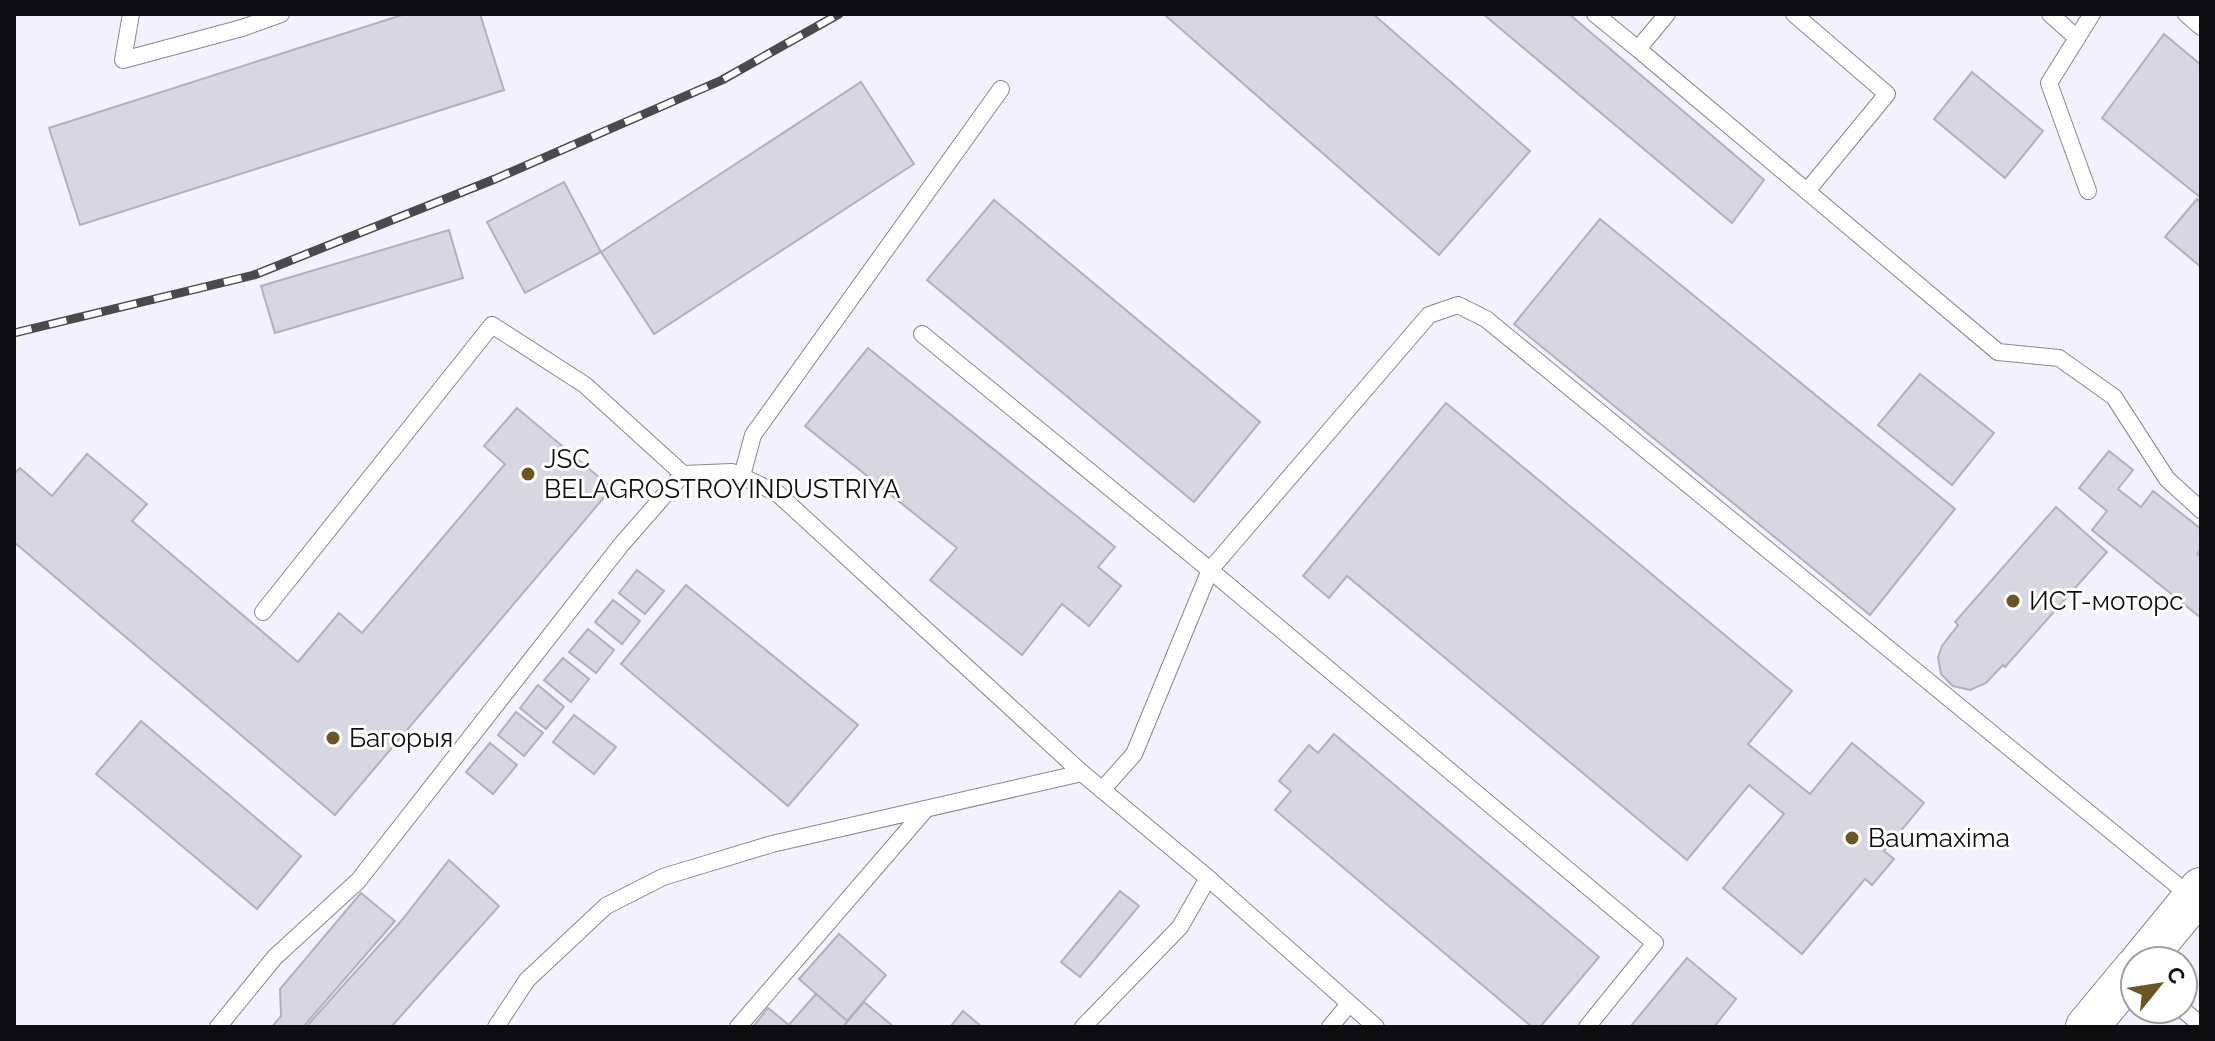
<svg xmlns="http://www.w3.org/2000/svg" width="2215" height="1041" viewBox="0 0 2215 1041" font-family="Raleway,sans-serif">
<style>
.building{fill:#d8d6e1;stroke:#b2b0bb;stroke-width:2}
.lines{fill:none;stroke-linecap:round;stroke-linejoin:round}
.service-casing{stroke:#898792;stroke-width:18}
.tertiary-casing{stroke:#898792;stroke-width:44}
.service{stroke:#fff;stroke-width:16}
.tertiary{stroke:#fff;stroke-width:42}
.rail-casing{stroke:#4a494e;stroke-width:9}
.rail{stroke:#fff;stroke-width:6;stroke-dasharray:18;stroke-linecap:butt}
.poi-dot{fill:#6b5524;stroke:#fff;stroke-width:3}
.labels{text-anchor:middle;stroke-width:6;stroke-linejoin:round;paint-order:stroke}
.poi-label{font-size:26px;fill:#0e0e11;stroke:#fff;text-anchor:start}
</style>
<rect width="100%" height="100%" fill="#f3f1fd"/>
<g class="building">
<path d="M405,14H480L504,90L80,225L49,128Z"/>
<path d="M1168,14H1373L1530,151L1439,255L1166,16Z"/>
<path d="M1483,14H1569L1764,180L1732,223Z"/>
<path d="M2164,34L2201,65V198L2102,118Z"/>
<path d="M1972,72L2043,131L2005,178L1934,119Z"/>
<path d="M861,82L914,164L654,334L601,252Z"/>
<path d="M564,182L601,252L525,293L487,222Z"/>
<path d="M2197,199L2201,203V267L2165,237Z"/>
<path d="M994,200L1260,422L1194,502L927,280Z"/>
<path d="M1600,219L1955,509L1870,615L1514,324Z"/>
<path d="M449,230L463,278L275,333L261,286Z"/>
<path d="M868,348L1115,547L1098,567L1121,586L1089,626L1062,604L1022,655L930,580L957,548L805,426Z"/>
<path d="M1920,374L1994,433L1952,485L1878,425Z"/>
<path d="M1446,403L1792,691L1748,744L1810,794L1852,743L1924,803L1884,851L1894,859L1872,885L1865,879L1802,954L1723,888L1784,814L1749,785L1687,860L1347,576L1329,598L1303,576Z"/>
<path d="M517,408L612,488L335,815L14,542V474L20,468L52,496L87,454L147,504L132,521L298,662L339,613L362,633L505,464L484,446Z"/>
<path d="M2109,451L2133,470L2118,489L2141,507L2153,491L2201,529V548L2197,554L2201,557V618L2092,530L2107,511L2079,488Z"/>
<path d="M2056,507L2107,552L2005,667L2003,665L1986,683L1970,690L1953,686L1941,674L1938,657L1942,646L1958,625L1955,622Z"/>
<path d="M637,570L664,591L645,614L619,593Z"/>
<path d="M686,585L858,725L788,806L621,664Z"/>
<path d="M613,600L640,621L622,644L595,622Z"/>
<path d="M588,629L614,650L596,673L569,652Z"/>
<path d="M563,658L589,679L571,702L544,680Z"/>
<path d="M538,685L564,707L546,729L520,708Z"/>
<path d="M516,712L543,733L524,756L498,735Z"/>
<path d="M574,715L616,747L594,774L553,742Z"/>
<path d="M141,721L301,856L257,909L96,774Z"/>
<path d="M1334,734L1599,957L1540,1027H1532L1275,810L1291,791L1279,781L1309,745L1318,753Z"/>
<path d="M490,743L517,765L493,794L466,772Z"/>
<path d="M449,860L499,906L391,1027H306L402,920Z"/>
<path d="M1120,891L1139,906L1080,977L1061,962Z"/>
<path d="M361,893L395,921L303,1027H272L281,1016L280,989Z"/>
<path d="M839,934L886,975L847,1021L799,979Z"/>
<path d="M1687,958L1736,999L1714,1027H1630Z"/>
<path d="M816,994L847,1021L843,1027H787Z"/>
<path d="M864,1002L894,1027H843Z"/>
<path d="M768,1008L789,1025L787,1027H753Z"/>
<path d="M963,1011L982,1027H950Z"/>
</g>
<g class="lines">
<defs>
<g id="service">
<path d="M131,14L123,60L242,28L281,14"/>
<path d="M1595,14L1638,49"/>
<path d="M1667,14L1638,49L1998,352L2059,358L2114,397L2167,479L2201,510"/>
<path d="M1794,14L1887,94L1807,191"/>
<path d="M2050,14L2077,38"/>
<path d="M2186,14L2201,27"/>
<path d="M2088,191L2049,83L2092,14"/>
<path d="M922,334L1210,570L1655,943L1587,1027"/>
<path d="M742,476L753,435L1001,89"/>
<path d="M263,612L492,325L585,385L683,474L732,472L777,493L1082,773L1208,878L1376,1027"/>
<path d="M1102,790L1134,754L1210,570L1429,315L1458,305L1486,319L2194,899"/>
<path d="M2182,1009L2201,1025"/>
<path d="M218,1027L275,957L358,881L621,545L683,474"/>
<path d="M496,1027L527,980L606,906L663,877L772,844L1082,773"/>
<path d="M738,1027L926,809"/>
<path d="M1083,1027L1180,927L1208,878"/>
<path d="M1330,1027L1349,1004"/>
</g>
<g id="tertiary">
<path d="M2142,961L2201,889"/>
<path d="M2087,1027L2135,969"/>
</g>
</defs>
<use href="#service" class="service-casing"/>
<use href="#tertiary" class="tertiary-casing"/>
<use href="#service" class="service"/>
<use href="#tertiary" class="tertiary"/>
<defs>
<path id="rail" d="M14,333L254,275L495,179L722,80L839,14"/>
</defs>
<use href="#rail" class="rail-casing"/>
<use href="#rail" class="rail"/>
</g>
<g class="poi-dot">
<circle cx="528" cy="474" r="8"/>
<circle cx="2013" cy="601" r="8"/>
<circle cx="333" cy="738" r="8"/>
<circle cx="1852" cy="838" r="8"/>
</g>
<g class="labels">
<g class="poi-label">
<text x="544" y="468">JSC<tspan x="544" dy="30">BELAGROSTROYINDUSTRIYA</tspan></text>
<text x="2029" y="610">ИСТ-моторс</text>
<text x="349" y="747">Багорыя</text>
<text x="1868" y="847">Baumaxima</text>
</g>
</g>
<rect width="2215" height="1041" fill="none" stroke="#0e0e11" stroke-width="32"/>
<g transform="translate(2159 985) rotate(60)"><circle r="38" fill="#ffffff" stroke="#9f9fa0" stroke-width="2"/>
<path d="M0-6L14 30L0 20L-14 30Z" fill="#6b5524"/>
<text y="-12" font-size="22" font-weight="bold" text-anchor="middle" fill="#0e0e11">С</text>
</g>
</svg>
